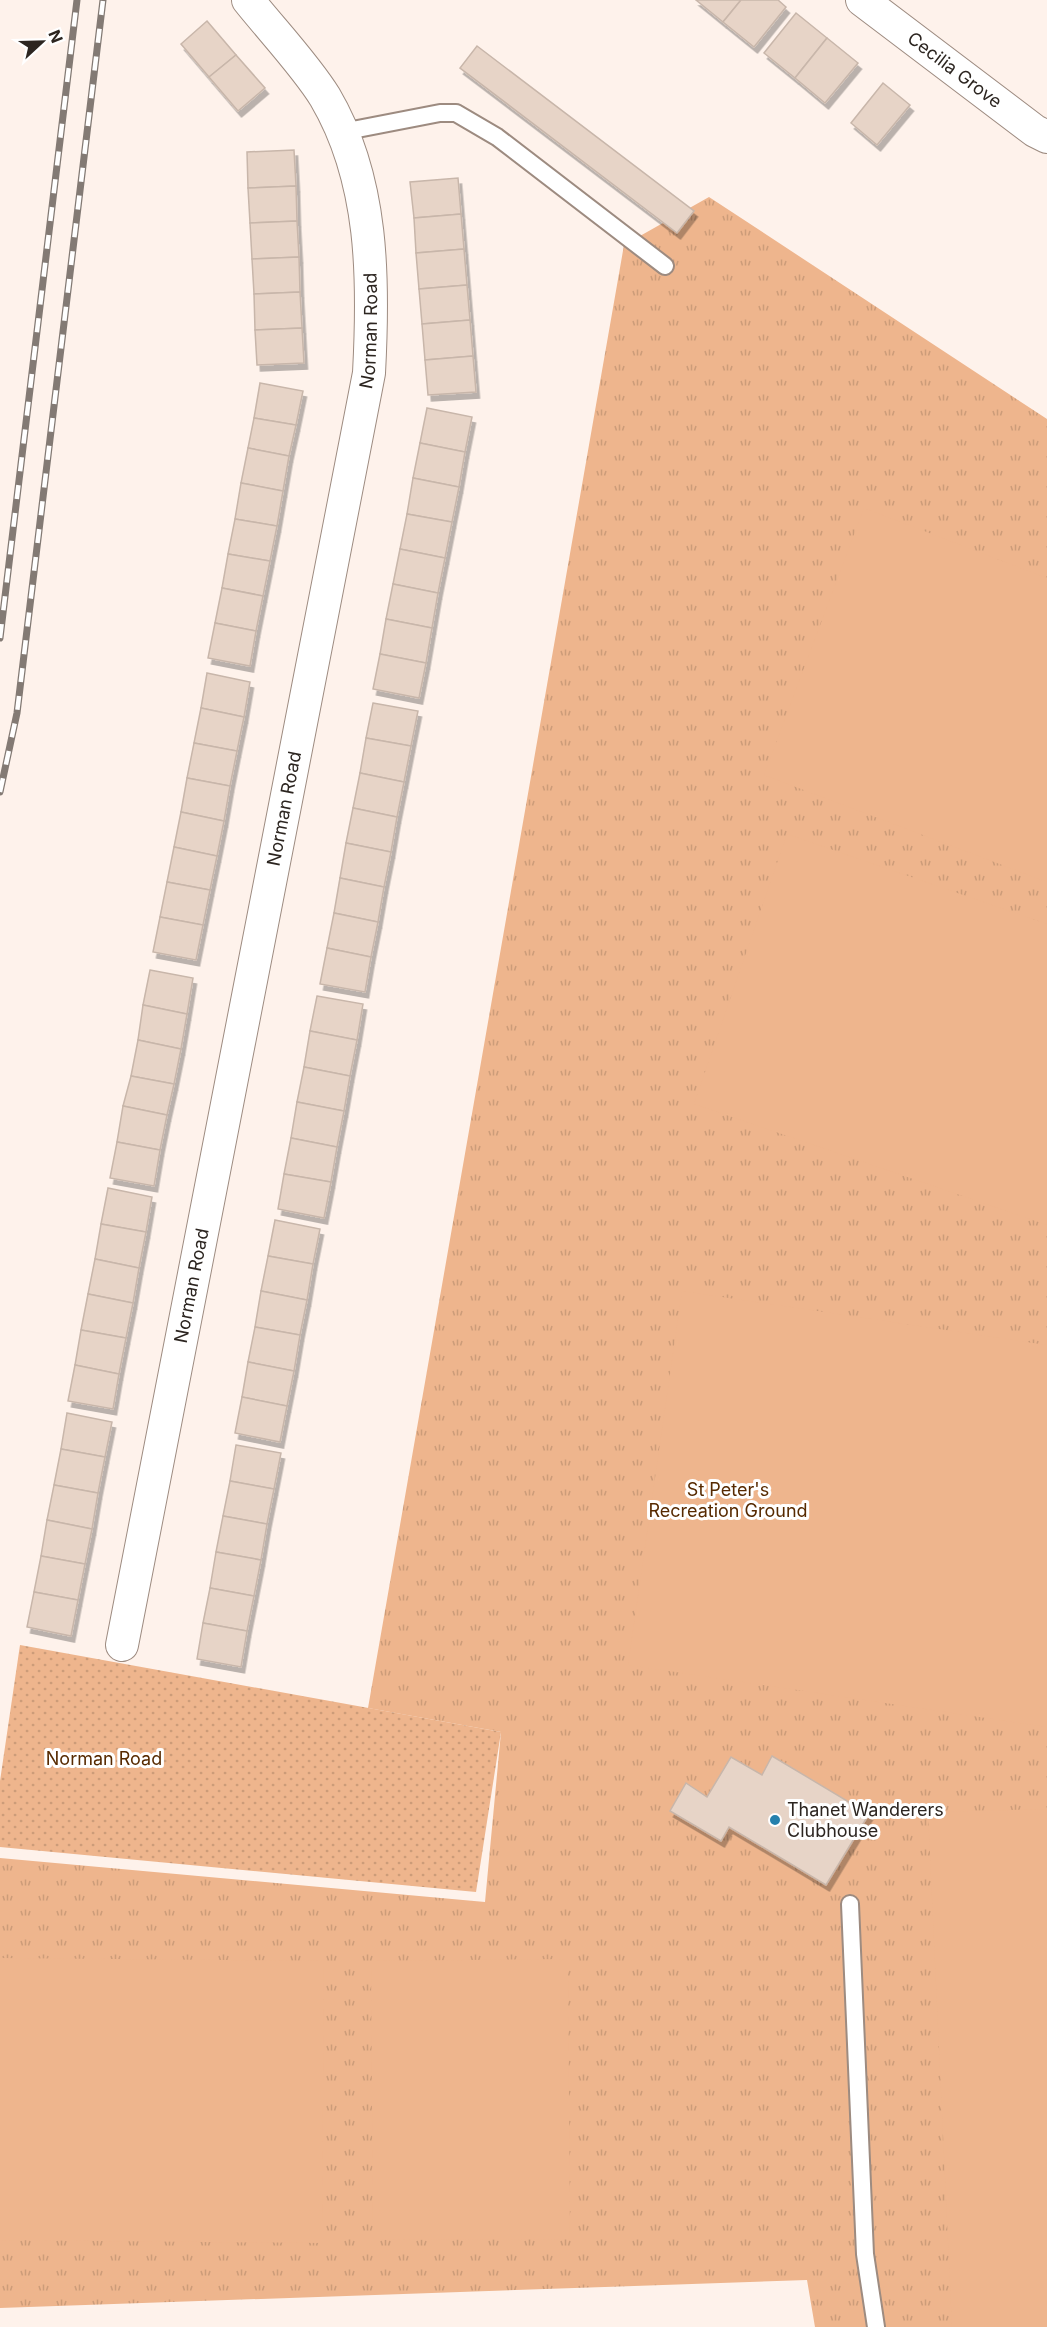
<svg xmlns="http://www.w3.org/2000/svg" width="1047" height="2327" viewBox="0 0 1047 2327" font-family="Inter,sans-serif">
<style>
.grass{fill:url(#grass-tufts)}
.garden{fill:url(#garden-dots)}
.pitch{fill:#eeb58d}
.building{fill:#e7d4c7;stroke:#c8b6aa;stroke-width:1.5;filter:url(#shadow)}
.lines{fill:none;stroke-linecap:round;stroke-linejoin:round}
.service-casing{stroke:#9d8b80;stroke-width:20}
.minor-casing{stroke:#9d8b80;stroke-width:34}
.service{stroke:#fff;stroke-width:16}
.minor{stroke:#fff;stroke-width:32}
.rail-casing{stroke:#837a74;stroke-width:7}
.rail{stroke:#fff;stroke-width:4.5;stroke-dasharray:14;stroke-linecap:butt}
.poi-dot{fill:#2580ad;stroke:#fff;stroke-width:2}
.labels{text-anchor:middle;stroke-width:6;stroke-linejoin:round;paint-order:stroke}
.street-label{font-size:18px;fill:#2c2520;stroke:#fff}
.park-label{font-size:18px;fill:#572a01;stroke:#fff}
.poi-label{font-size:18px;fill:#2c2520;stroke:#fff;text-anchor:start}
</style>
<defs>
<pattern id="grass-tufts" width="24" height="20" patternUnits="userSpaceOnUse" patternTransform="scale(1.5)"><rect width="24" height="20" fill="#eeb58d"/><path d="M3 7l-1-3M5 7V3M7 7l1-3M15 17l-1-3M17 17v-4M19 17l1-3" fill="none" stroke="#cc9c79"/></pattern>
<pattern id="garden-dots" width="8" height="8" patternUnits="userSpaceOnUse" patternTransform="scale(1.5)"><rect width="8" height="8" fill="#eeb58d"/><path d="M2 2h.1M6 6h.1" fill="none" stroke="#cc9c79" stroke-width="1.8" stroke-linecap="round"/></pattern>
<filter id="shadow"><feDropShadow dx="3.5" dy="6" stdDeviation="0" flood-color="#0004"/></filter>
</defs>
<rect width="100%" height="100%" fill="#fef2eb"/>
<path class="grass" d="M709,197L1047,419V2327H815L807,2280L0,2308V1858L485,1902L501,1732L368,1708L624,245Z"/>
<path class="garden" d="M20,1645L501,1732L476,1892L0,1847V1781Z"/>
<g class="pitch">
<path d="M864,508L1047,578V882L764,775Z"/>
<path d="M787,834L1047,924V1225L694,1104Z"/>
<path d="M682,1291L1047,1345V1727L628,1665Z"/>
<path d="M1047,1809V2327H952L928,1812Z"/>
<path d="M0,1958L324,1961L322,2243L0,2240Z"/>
<path d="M568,1959L570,2239L373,2240L371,1961Z"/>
</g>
<g class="building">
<path d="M696,0H741L723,22Z"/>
<path d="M741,0H778L786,7L754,47L723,22Z"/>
<path d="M796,13L827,38L795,78L764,53Z"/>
<path d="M207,21L236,55L209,77L181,44Z"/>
<path d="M827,38L858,63L825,103L795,78Z"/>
<path d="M477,46L694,211L677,233L460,68Z"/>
<path d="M236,55L265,88L238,111L209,77Z"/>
<path d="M883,83L910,105L877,145L851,123Z"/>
<path d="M294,150L296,186L248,188L247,152Z"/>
<path d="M458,178L461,214L414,218L410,182Z"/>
<path d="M296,186L297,221L250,223L248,188Z"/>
<path d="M461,214L464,249L416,253L414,218Z"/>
<path d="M297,221L299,257L252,259L250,223Z"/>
<path d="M464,249L467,285L419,289L416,253Z"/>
<path d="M299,257L300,292L254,294L252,259Z"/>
<path d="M467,285L470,320L422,324L419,289Z"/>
<path d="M300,292L302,328L255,330L254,294Z"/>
<path d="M470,320L473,356L425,360L422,324Z"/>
<path d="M302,328L304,363L257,365L255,330Z"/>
<path d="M473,356L476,392L428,395L425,360Z"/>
<path d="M260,383L303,391L296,425L254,418Z"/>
<path d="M427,408L472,417L465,452L420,443Z"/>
<path d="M254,418L296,425L289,456L248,448Z"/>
<path d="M420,443L465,452L459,487L413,478Z"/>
<path d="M248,448L289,456L283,491L241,483Z"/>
<path d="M413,478L459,487L452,522L407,514Z"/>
<path d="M241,483L283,491L277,526L235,519Z"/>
<path d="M407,514L452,522L445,558L400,549Z"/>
<path d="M235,519L277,526L270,561L228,554Z"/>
<path d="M400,549L445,558L438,593L393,584Z"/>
<path d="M228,554L270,561L263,596L222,588Z"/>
<path d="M393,584L438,593L432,628L386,619Z"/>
<path d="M222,588L263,596L256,631L215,623Z"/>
<path d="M386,619L432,628L426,663L380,654Z"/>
<path d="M215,623L256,631L250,666L208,658Z"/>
<path d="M380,654L426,663L419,698L373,689Z"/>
<path d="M207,673L250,682L244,717L201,708Z"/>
<path d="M373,703L418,711L411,746L366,738Z"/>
<path d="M201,708L244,717L237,751L194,743Z"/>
<path d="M366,738L411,746L404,782L360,773Z"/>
<path d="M194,743L237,751L230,786L187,778Z"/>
<path d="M360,773L404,782L397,817L353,808Z"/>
<path d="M187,778L230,786L224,821L181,812Z"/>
<path d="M353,808L397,817L391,852L346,843Z"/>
<path d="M181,812L224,821L217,856L174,847Z"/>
<path d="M346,843L391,852L384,887L340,878Z"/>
<path d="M174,847L217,856L210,890L167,882Z"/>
<path d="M340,878L384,887L378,922L334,913Z"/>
<path d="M167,882L210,890L203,925L160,917Z"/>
<path d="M334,913L378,922L371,957L327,948Z"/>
<path d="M160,917L203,925L196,960L153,952Z"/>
<path d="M327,948L371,957L365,992L320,984Z"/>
<path d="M150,970L193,978L187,1014L143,1005Z"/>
<path d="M317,996L363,1004L357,1040L310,1031Z"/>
<path d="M143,1005L187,1014L181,1049L138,1040Z"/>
<path d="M310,1031L357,1040L350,1076L304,1067Z"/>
<path d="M138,1040L181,1049L174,1084L131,1076Z"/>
<path d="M304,1067L350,1076L344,1111L297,1102Z"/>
<path d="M131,1076L174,1084L167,1115L123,1106Z"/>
<path d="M297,1102L344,1111L337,1147L291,1138Z"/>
<path d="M123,1106L167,1115L160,1150L117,1142Z"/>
<path d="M291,1138L337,1147L331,1182L284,1174Z"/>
<path d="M117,1142L160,1150L154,1186L110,1178Z"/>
<path d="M284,1174L331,1182L324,1218L278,1209Z"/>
<path d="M108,1188L152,1197L146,1232L101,1224Z"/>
<path d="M275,1220L320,1229L313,1264L268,1256Z"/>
<path d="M101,1224L146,1232L139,1268L95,1259Z"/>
<path d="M268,1256L313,1264L307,1300L261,1291Z"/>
<path d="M95,1259L139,1268L133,1303L88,1294Z"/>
<path d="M261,1291L307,1300L300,1335L255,1327Z"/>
<path d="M88,1294L133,1303L126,1338L81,1330Z"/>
<path d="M255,1327L300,1335L294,1371L248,1362Z"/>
<path d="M81,1330L126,1338L119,1374L75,1365Z"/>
<path d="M248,1362L294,1371L287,1406L242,1397Z"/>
<path d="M75,1365L119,1374L113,1409L68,1401Z"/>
<path d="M242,1397L287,1406L280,1442L235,1433Z"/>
<path d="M67,1413L112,1422L105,1457L61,1449Z"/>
<path d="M236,1445L281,1453L274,1489L230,1481Z"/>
<path d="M61,1449L105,1457L98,1493L54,1485Z"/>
<path d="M230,1481L274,1489L267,1524L223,1516Z"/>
<path d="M54,1485L98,1493L92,1529L47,1520Z"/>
<path d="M223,1516L267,1524L261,1560L216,1552Z"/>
<path d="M47,1520L92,1529L85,1564L41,1556Z"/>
<path d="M216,1552L261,1560L254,1596L210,1588Z"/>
<path d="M41,1556L85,1564L78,1600L34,1592Z"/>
<path d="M210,1588L254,1596L247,1631L203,1623Z"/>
<path d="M34,1592L78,1600L71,1636L27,1627Z"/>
<path d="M203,1623L247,1631L241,1667L197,1659Z"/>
<path d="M772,1756L869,1814L826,1885L729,1827L721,1841L670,1811L686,1783L707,1797L731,1757L762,1775Z"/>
</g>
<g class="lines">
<defs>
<g id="service">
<path d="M342,132L440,113H456L497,137L665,266"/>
<path d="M850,1904L865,2254L876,2327"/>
</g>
<g id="minor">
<path id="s1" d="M862,0L1035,131L1047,137"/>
<path id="s2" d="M122,1645L369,373C374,280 374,180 325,97C306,66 271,29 248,0"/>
</g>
</defs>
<use href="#service" class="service-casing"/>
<use href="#minor" class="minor-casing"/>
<use href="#service" class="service"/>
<use href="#minor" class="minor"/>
<defs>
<g id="rail">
<path d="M0,638L77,0"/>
<path d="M0,792L17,713L103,0"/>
</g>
</defs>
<use href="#rail" class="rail-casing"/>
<use href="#rail" class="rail"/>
</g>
<circle class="poi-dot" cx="775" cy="1820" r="6"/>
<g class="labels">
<g class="street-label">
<text dy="6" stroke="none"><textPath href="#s1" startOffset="116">Cecilia Grove</textPath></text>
<text dy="6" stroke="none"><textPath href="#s2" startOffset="1338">Norman Road</textPath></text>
<text dy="6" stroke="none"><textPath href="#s2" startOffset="852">Norman Road</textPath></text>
<text dy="6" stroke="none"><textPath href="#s2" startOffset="366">Norman Road</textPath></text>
</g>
<g class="park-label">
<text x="728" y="1496">St Peter's<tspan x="728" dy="21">Recreation Ground</tspan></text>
<text x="104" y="1765">Norman Road</text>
</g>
<g class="poi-label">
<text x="787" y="1816">Thanet Wanderers<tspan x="787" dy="21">Clubhouse</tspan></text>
</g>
</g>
<g transform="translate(42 42) rotate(68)" stroke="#ffffff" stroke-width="4.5" paint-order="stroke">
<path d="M0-4.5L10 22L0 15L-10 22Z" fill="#2c2520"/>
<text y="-9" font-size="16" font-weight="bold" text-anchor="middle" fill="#2c2520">N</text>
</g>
</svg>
